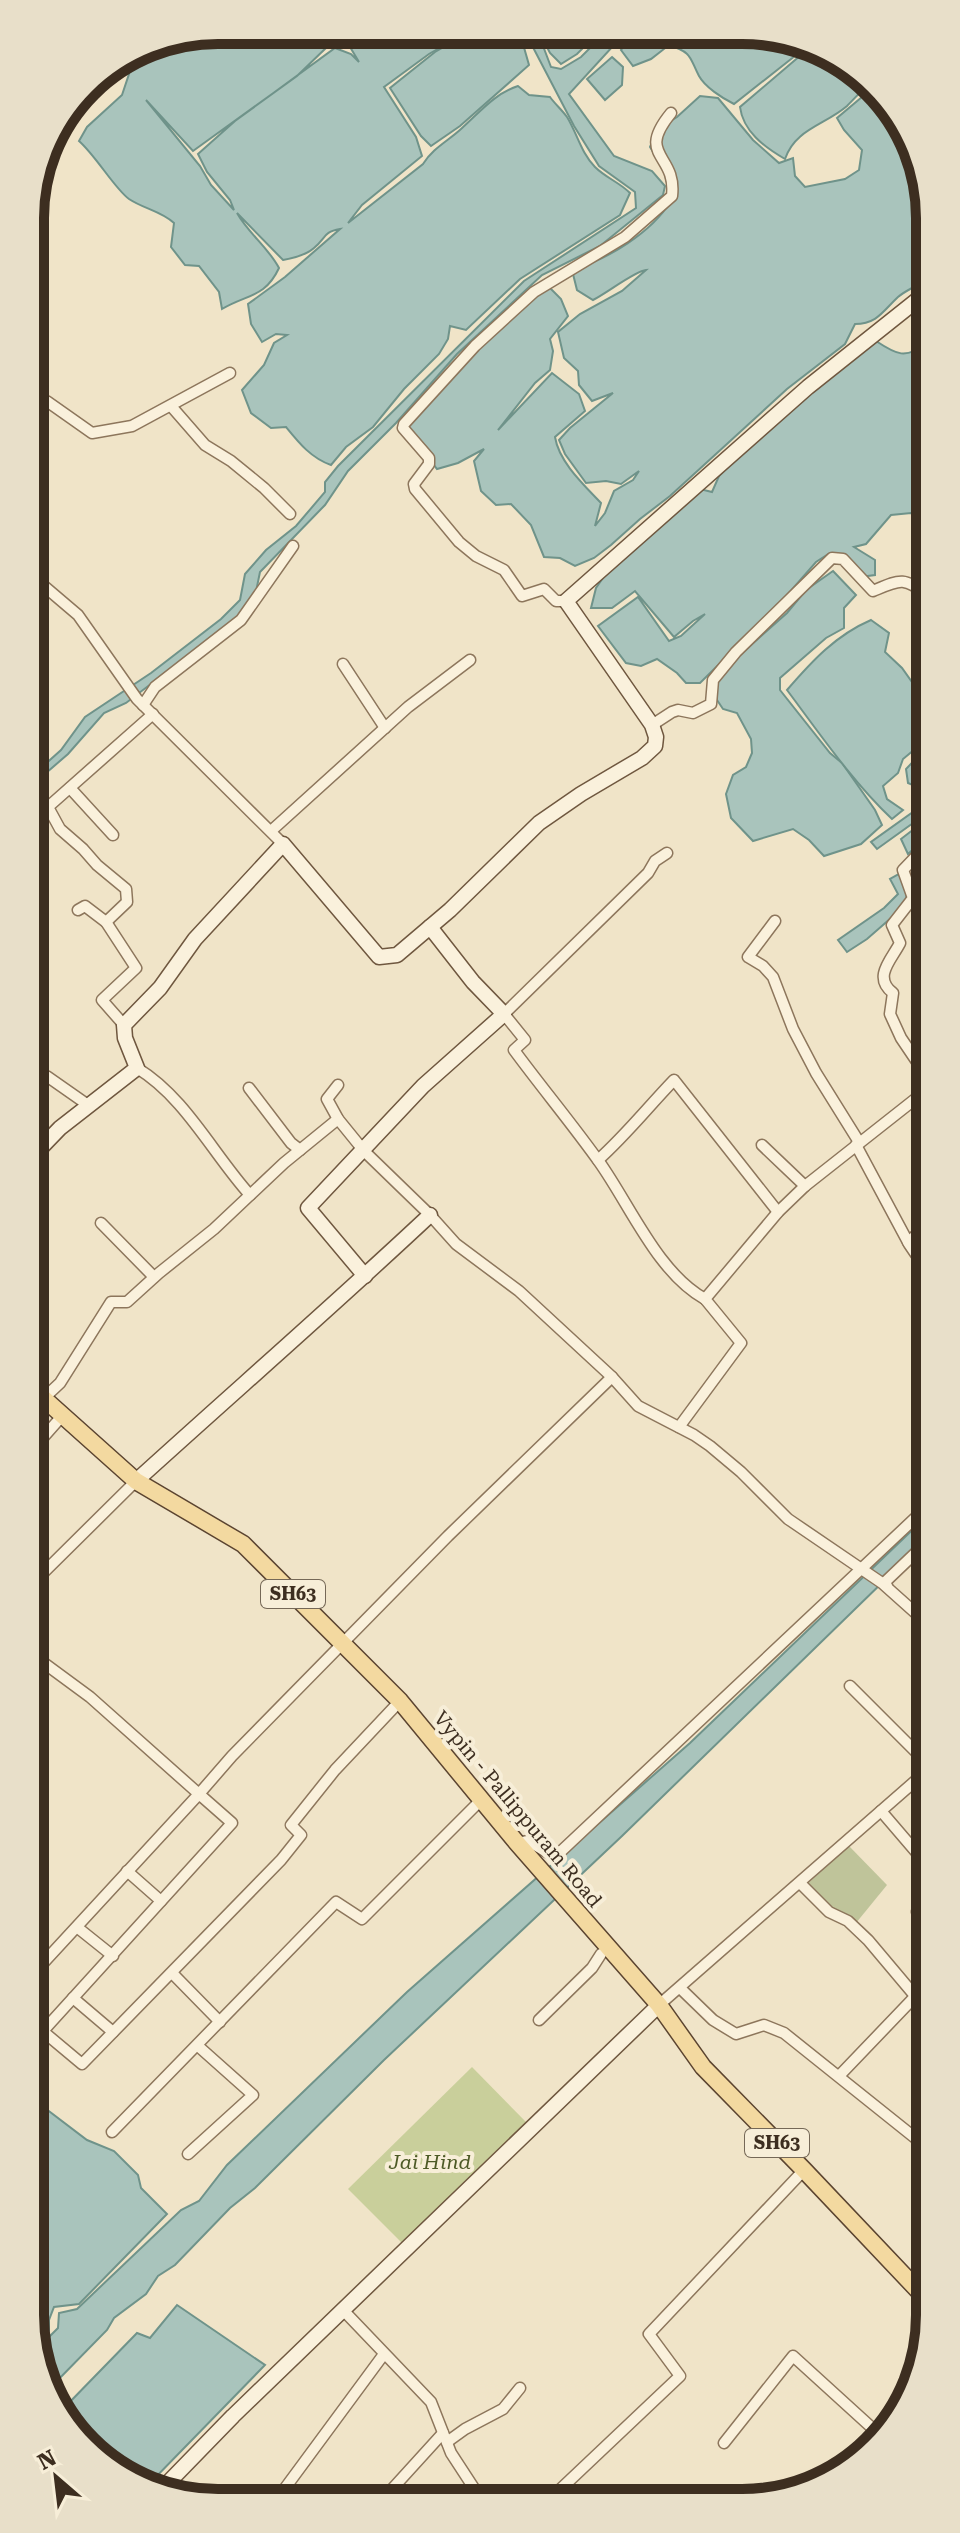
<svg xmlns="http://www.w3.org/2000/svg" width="960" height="2533" viewBox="0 0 960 2533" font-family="'Roboto Serif',serif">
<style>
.green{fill:#c9cf9b}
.cemetery{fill:#bfc49a}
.water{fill:#a9c4bc;stroke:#6f938a;stroke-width:2}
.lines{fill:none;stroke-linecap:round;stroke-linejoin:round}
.street-casing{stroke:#8d765c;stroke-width:13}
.secondary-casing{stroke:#6f573f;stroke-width:17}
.primary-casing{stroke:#5b4430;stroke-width:19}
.street{stroke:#faf1dc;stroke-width:10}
.secondary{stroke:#faf1dc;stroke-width:14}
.primary{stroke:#f3d9a0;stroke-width:16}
.labels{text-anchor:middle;stroke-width:8;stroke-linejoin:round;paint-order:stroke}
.shield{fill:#f7eed8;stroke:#756857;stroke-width:2}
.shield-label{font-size:18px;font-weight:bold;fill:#3d2e20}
.street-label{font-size:20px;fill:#3d2e20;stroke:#f7eed8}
.park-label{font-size:20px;font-style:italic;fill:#4d5a26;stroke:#f7eed8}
.rim{fill:none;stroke:#3d2e20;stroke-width:10}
</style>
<rect width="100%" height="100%" fill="#f0e4c8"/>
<path class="green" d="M472,2067L526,2122L402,2243L348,2189Z"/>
<path class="cemetery" d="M849,1846L887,1885L856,1923L823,1906L805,1886Z"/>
<g class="water">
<path d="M218,30L328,31L329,45L297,76L193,151L146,100L200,166L211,185L234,210L230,200L207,172L198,154L235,121L335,48L351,54L359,62L347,42L334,31L467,32L429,54L384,87L416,137L422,156L362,205L348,223L423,164C433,148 448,141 461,129C480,112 494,94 518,86L529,95L550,97C555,104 562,110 567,117C577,133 581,153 595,167C606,178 619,182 630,193L620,215L520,279L466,330L450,326L448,339L439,354L404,389L373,427L346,447L331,465C311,458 299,443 286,427L271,428L251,413L242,390L264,365L274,343L287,335L276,334L262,342L251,324L248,304L285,277L340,229C323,232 326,238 314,248C306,255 294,258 283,260L237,213C248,233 268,247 279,268C265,298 247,294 222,309L219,292L199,266L185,265L171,247L174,223C161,211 144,209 129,199C115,189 96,156 79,141L87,127L122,95L129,74L121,60L147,44Z"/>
<path d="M470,32H512L523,44L529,65L460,126L431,146L421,136L390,88L435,52Z"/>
<path d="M525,32H531L543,46L551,67L561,69L581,57L605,33H625L569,94L614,156L652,171L665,186L663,195L600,246L542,275L457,354L396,423L348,471L325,505L260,572L253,606L126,703L104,713L68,754L31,786V777L61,750L85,717L151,673L221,619L240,600L245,574L266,550L296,526L325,492V482L338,466L524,281L636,208L635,192L599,166L574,126Z"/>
<path d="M539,32L598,33L577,54L561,64L550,53Z"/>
<path d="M633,33L779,34L805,48L734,104C722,98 705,87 699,76C689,57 693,53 669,45L651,59L633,66L621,50Z"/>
<path d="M808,49L870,83C862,90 855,98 847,106C825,125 795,129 785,159C764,147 743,131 740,107Z"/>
<path d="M612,57L623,67L622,85L605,100L587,79Z"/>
<path d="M875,86L926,181V279C918,286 906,290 898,297C883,311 877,324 855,324L845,344L787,389L670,496L640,519L611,545L594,558L575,566L560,558L544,557L531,525L511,504L496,505L481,491L474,461L484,449L458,463L437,469L405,426L416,410L545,283L561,299L568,316L550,339L553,351L550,370L535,383L498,430L552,373L579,394L585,411L555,437C559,462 584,485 601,503L595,526L605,513L614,491L633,480L639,471L621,484L606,481L586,483L565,454L559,440L570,428L613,393L592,401L579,385L578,371L564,358L558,332L580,314L622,291L646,270C635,271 607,293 593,300L577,290L572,270C608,259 651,233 671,201L664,170L650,147L658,129L677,117L700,96L718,98L753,140L779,163L793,158L795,176L805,187L845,179L859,170L862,150L844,130L837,118Z"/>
<path d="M876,341C897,355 905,359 927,344V526H924L911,513L891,515L866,544L854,547L875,560V575L860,577L830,553L816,562L774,610L700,683H686L677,673L657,659L641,666L626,663L598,626L638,597L669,641L681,636L705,614L693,621L674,637L635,591L612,608H591L596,588L605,575L700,489L712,492L719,476L734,460L813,389Z"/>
<path d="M833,571L856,595L844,608V628L826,638L780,678V690L830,753L842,763L875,810L882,825L861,844L824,856L809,840L793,829L753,841L731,818L726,794L733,775L746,767L752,753L751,739L737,713L723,709L715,697L718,679L732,662L787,613L806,590Z"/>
<path d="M871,620L889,633L885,652L902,668L912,682L927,677V734L915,749L903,759L898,773L883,786L887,799L903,810L892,819C852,781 820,734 787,690C812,661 836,635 871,620Z"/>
<path d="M927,747V791L908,783L906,769Z"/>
<path d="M927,802V813L877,849L871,842Z"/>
<path d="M927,819V837L908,854L901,839Z"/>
<path d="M927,852V921L918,912L921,891L920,860Z"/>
<path d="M899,874L906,891L907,904L867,939L847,952L838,940L884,908L898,894L890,879Z"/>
<path d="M928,1515V1538L622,1836L384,2060L255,2188L230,2208L175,2265L158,2276L146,2294L114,2318L107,2330L52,2386L34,2352L58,2328L59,2313L77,2309L181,2210L199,2201L227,2165L407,1992L690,1743Z"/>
<path d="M33,2099L87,2140L114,2151L138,2175L141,2188L167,2214L79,2304L54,2307L49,2320V2331L34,2345Z"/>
<path d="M177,2305L265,2365L150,2483L86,2448L64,2408L137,2333L150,2338Z"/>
</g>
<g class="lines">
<defs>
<g id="street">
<path d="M171,406L205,445L231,461L264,488L290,514"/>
<path d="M31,416L48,402L92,433L132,426L230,373"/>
<path d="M31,575L78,615L137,699L283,844"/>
<path d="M566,601H556L544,589L522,596L504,570L476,556L459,542L415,489L414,484L429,464V458L403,428L404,424L475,346L534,292L625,237L672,196C677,153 635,157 671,113"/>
<path d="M343,664L385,728"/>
<path d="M143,705L155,687L241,620L293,546"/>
<path d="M652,725L672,712L678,710L693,713L711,704L713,680L736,652L832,558L843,559L873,591C899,580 904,576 927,595"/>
<path d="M70,788L113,835"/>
<path d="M271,831L408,707L470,660"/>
<path d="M927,845L903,870L913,898L892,925L900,943C892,959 872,977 893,993L890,1014L901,1038L928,1078"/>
<path d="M667,853L655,861L648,873L504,1014L525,1040L514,1050C542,1088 573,1125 600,1163C631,1207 658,1273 705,1299"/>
<path d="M78,910L85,906L106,922L136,968L102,1000L124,1025"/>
<path d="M775,921L748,957L763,966L773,977L793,1029L816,1073L859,1142"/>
<path d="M106,922L127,902L126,889L97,865L83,849L60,829L48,807L153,714"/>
<path d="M137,1068C185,1097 213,1154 250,1195"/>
<path d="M338,1085L327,1099L338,1119L364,1151L430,1215L456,1244L519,1291L612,1377L638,1406L694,1435L710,1446L741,1472L788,1519L882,1583L929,1625"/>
<path d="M249,1088L291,1143L300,1150"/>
<path d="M32,1090L48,1077L88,1105"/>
<path d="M762,1145L805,1186"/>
<path d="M856,1145L909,1244L928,1272"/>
<path d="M598,1160C626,1135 648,1107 674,1080L778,1212"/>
<path d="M101,1223L154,1277"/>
<path d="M908,1242L928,1225"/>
<path d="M44,1398L60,1383L111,1302H127L159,1273L214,1229L284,1163L338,1119"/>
<path d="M679,1427L741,1343L705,1299L778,1212L805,1186L928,1089"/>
<path d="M32,1450L63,1415"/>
<path d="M33,1583L136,1481"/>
<path d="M887,1586L884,1583L928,1541"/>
<path d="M33,1655L90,1697L199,1794L232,1756L448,1536L612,1377"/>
<path d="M850,1686L929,1765"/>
<path d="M881,1811L929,1867"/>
<path d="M517,1843L528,1841L555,1857L928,1506"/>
<path d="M127,1871L161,1901"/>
<path d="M800,1883L829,1912L848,1921L868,1940L916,1997"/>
<path d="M929,1899L917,1912L929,1921"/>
<path d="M78,1928L113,1956"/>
<path d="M33,1974L199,1794L232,1823L43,2031"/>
<path d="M173,1974L220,2022"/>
<path d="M680,1988L713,2020L736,2034L764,2025L784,2033L929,2149"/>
<path d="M73,1998L113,2032"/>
<path d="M659,2005L929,1769"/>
<path d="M539,2020L592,1968L601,1954"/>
<path d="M33,2023L82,2064L281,1860L301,1835L291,1825L335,1770L400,1701"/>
<path d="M839,2076L929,1982"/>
<path d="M112,2132L336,1902L362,1919L482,1799"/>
<path d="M188,2154L253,2095L198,2046"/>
<path d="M343,2310L431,2402L451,2453L481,2499"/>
<path d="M447,2442L465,2429L503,2409L520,2388"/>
<path d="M724,2443L793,2356L882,2437L886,2432"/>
<path d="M277,2499L384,2354"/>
<path d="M383,2499L443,2433"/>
<path d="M550,2499L680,2376L649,2334L804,2170"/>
</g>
<g id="secondary">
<path d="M32,1157L60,1128L137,1068L125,1038L124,1025L160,988L195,939L283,844L379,957L397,955L450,910L539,823L581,794L642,758L655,746L656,737L652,725L566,601L808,387L926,293"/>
<path d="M365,1276L308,1208L423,1086L504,1014L473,982L430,927"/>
<path d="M136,1481C234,1392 334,1305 430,1215"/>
<path d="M162,2489L233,2416L659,2005"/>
</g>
<path id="primary" d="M32,1388L136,1481L243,1544L400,1701L517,1843L659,2005L703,2067L804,2170L930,2303"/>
</defs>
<use href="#street" class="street-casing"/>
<use href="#secondary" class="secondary-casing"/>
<use href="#primary" class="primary-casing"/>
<use href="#street" class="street"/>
<use href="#secondary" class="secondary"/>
<use href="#primary" class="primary"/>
</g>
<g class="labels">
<g class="shield">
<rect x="261" y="1580" width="64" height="28" rx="6"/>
<rect x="745" y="2129" width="64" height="28" rx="6"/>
</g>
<g class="shield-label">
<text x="293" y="1600">SH63</text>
<text x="777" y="2149">SH63</text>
</g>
<g class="street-label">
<text transform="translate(518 1809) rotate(50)" y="7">Vypin - Pallippuram Road</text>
</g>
<g class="park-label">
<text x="430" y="2169">Jai Hind</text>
</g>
</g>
<path d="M0 0H960V2533H0ZM218 44H742A174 174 0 0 1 916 218V2315A174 174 0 0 1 742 2489H218A174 174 0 0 1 44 2315V218A174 174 0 0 1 218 44Z" fill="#e8dfc9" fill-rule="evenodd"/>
<path class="rim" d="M218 44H742A174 174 0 0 1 916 218V2315A174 174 0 0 1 742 2489H218A174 174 0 0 1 44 2315V218A174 174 0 0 1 218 44Z"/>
<g transform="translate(56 2477) rotate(332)" stroke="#f7eed8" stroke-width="6" paint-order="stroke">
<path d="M0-6L14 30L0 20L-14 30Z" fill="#3d2e20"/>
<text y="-12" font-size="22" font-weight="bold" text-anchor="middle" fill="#3d2e20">N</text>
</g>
</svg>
